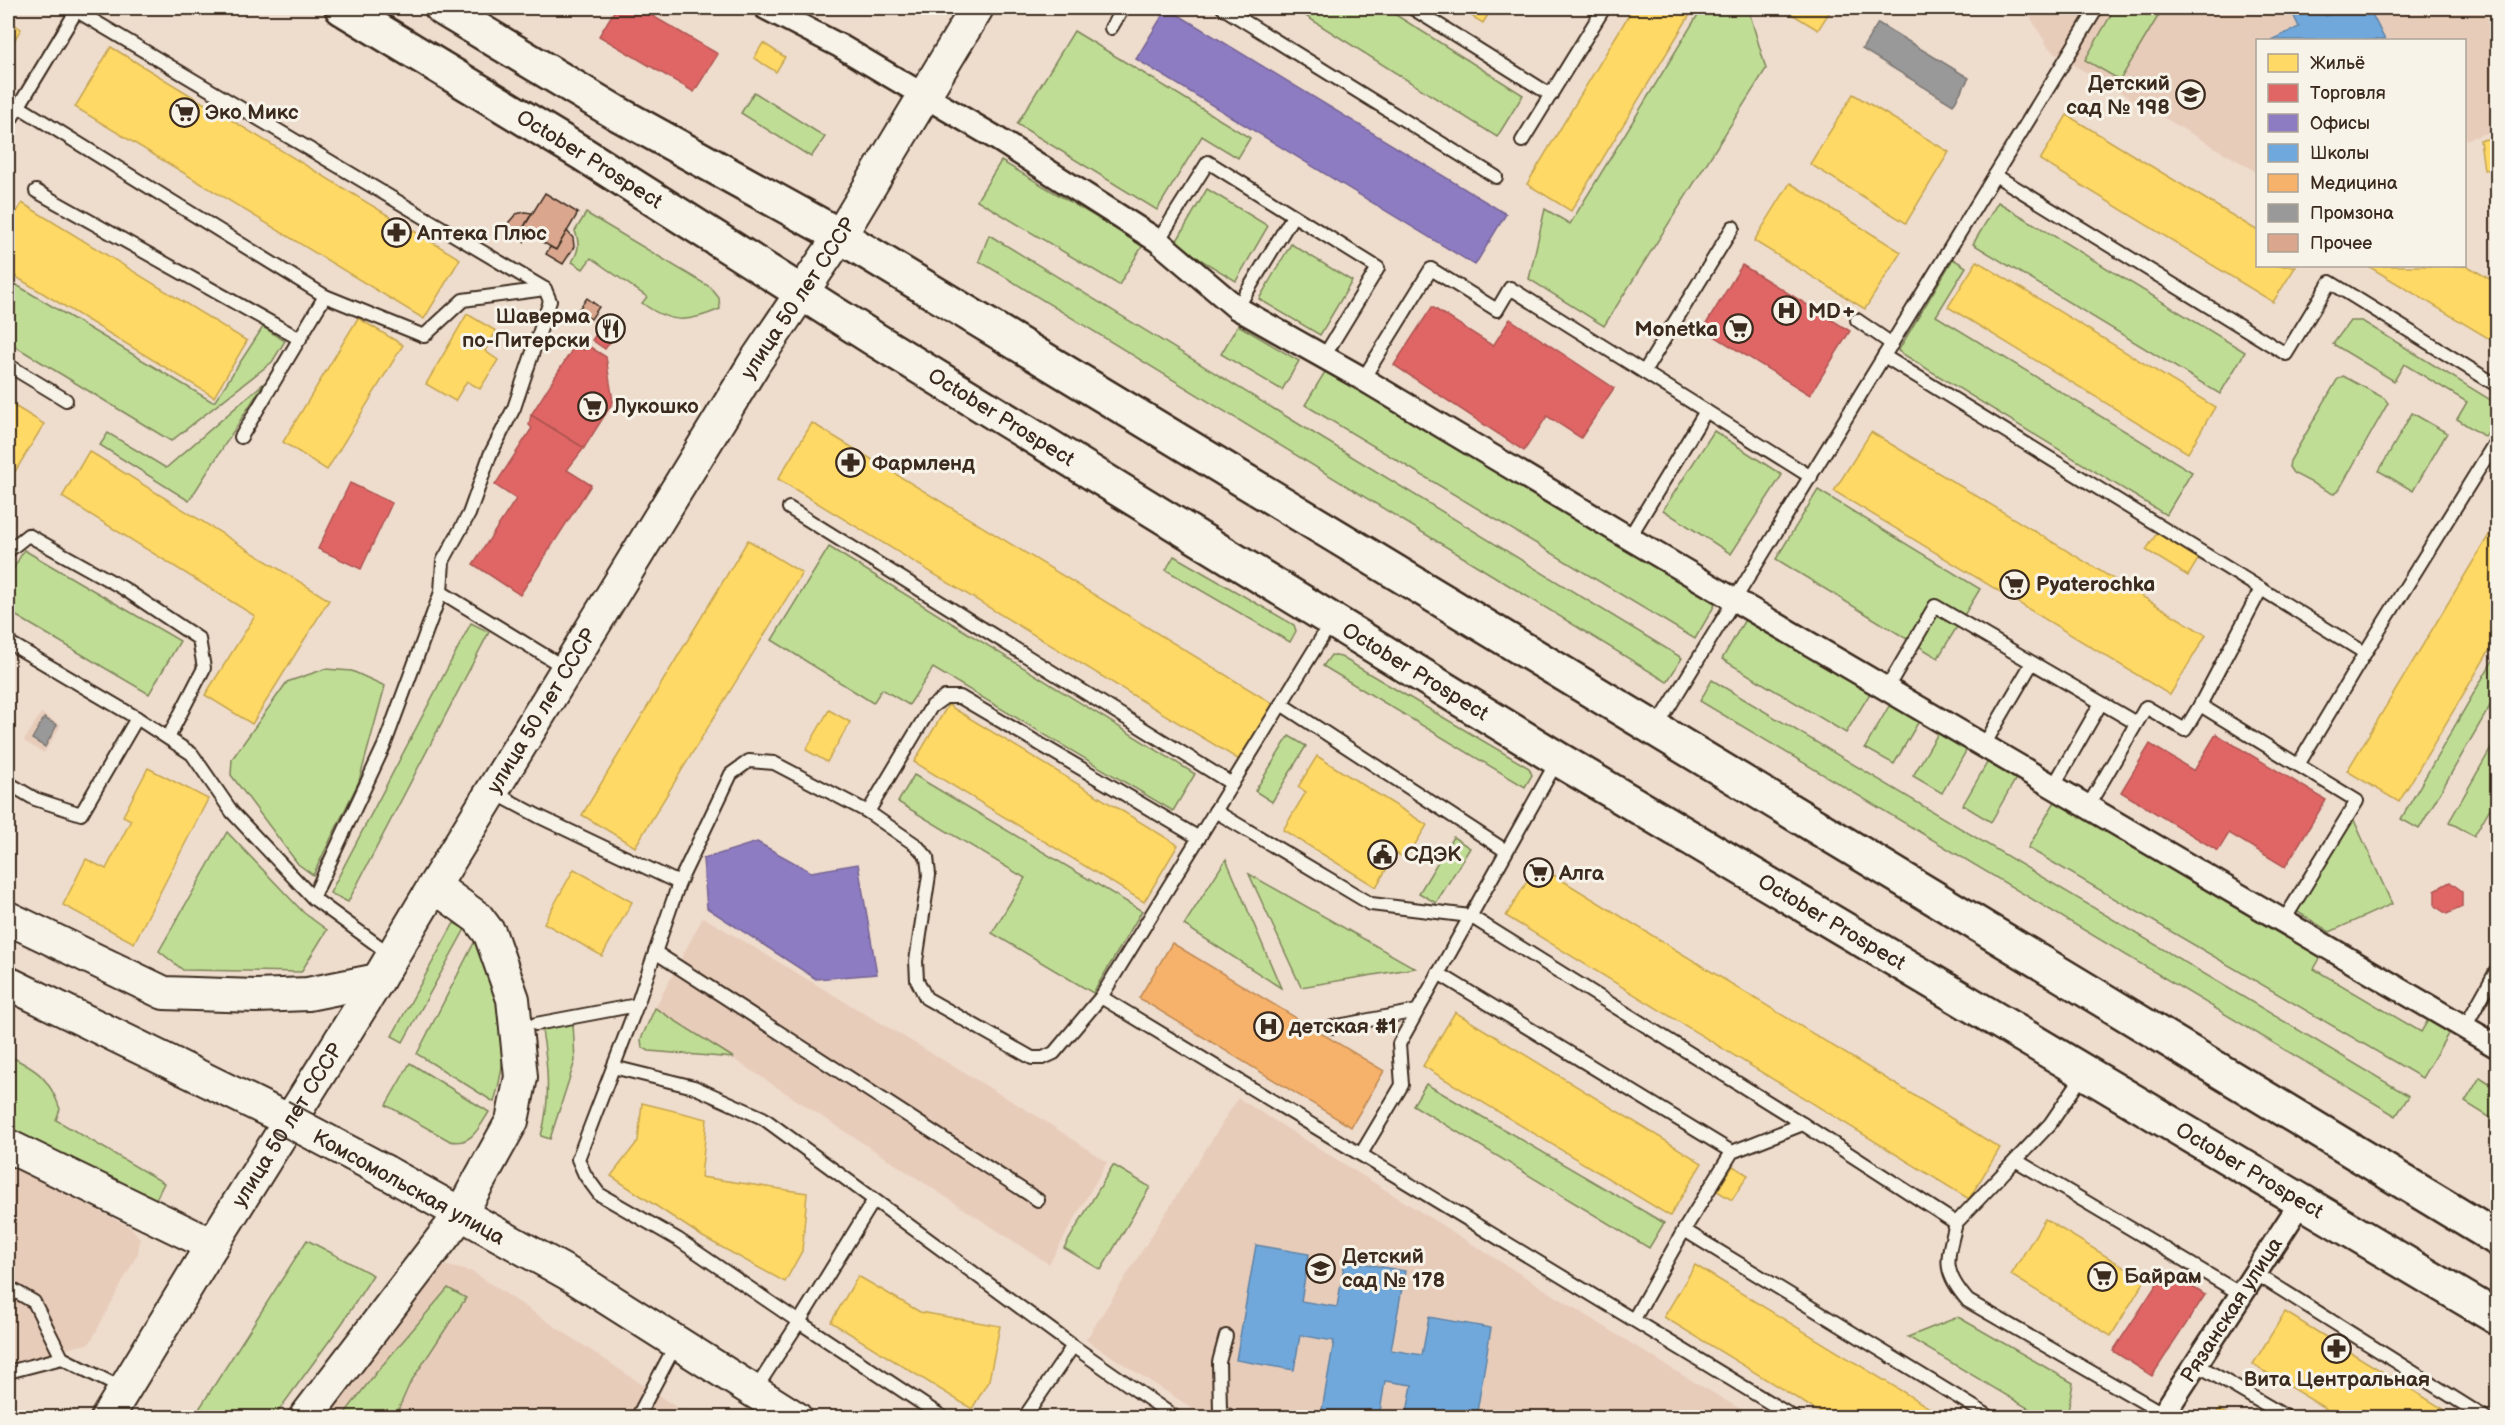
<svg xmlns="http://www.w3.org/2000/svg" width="2505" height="1425" viewBox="0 0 2505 1425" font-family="'Balsamiq Sans',sans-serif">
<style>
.built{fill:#e8ccba}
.green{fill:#c0dd95;stroke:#7e845a;stroke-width:1.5}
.homes{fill:#ffd966;stroke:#c4a450;stroke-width:1.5}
.shops{fill:#e06666;stroke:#ae5450;stroke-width:1.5}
.offices{fill:#8e7cc3;stroke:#756392;stroke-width:1.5}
.schools{fill:#6fa8dc;stroke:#5f82a3;stroke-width:1.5}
.health{fill:#f6b26b;stroke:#be8954;stroke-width:1.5}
.industry{fill:#999;stroke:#7d7874;stroke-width:1.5}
.building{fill:#daa78e;stroke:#3b2a1e;stroke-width:1.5}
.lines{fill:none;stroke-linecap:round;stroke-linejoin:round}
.lane-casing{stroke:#3b2a1e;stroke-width:16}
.street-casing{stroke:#3b2a1e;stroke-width:27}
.secondary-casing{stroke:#3b2a1e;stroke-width:36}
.primary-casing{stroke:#3b2a1e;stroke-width:38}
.lane{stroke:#f7f3e8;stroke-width:12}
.street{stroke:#f7f3e8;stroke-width:22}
.secondary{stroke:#f7f3e8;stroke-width:32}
.primary{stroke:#f7f3e8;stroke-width:33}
.secondary-bridge-casing{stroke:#3b2a1e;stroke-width:36;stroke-linecap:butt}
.secondary-bridge{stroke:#f7f3e8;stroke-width:32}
.labels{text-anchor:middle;stroke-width:6;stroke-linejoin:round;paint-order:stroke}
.poi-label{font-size:21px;font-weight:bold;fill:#3b2a1e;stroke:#f7f3e8;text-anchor:start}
.street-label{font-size:21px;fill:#3b2a1e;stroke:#f7f3e8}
</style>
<rect width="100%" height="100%" fill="#eedccd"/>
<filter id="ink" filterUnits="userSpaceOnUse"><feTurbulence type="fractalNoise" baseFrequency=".0167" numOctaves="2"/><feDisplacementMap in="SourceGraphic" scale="12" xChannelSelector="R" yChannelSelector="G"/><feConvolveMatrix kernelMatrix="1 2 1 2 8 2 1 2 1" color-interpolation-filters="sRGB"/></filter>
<g filter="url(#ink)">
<g class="built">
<path d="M2025,8H2484L2497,49V130L2465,140L2464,40H2258L2257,172L2065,60L2048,47Z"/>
<path d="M41,713L61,725L44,753L24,741Z"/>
<path d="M703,917L1040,1118L1107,1162L1049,1264L655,1008Z"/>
<path d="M1238,1098L1674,1370L1754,1417H1206L1086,1340Z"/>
<path d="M8,1164L132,1228L140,1239L138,1253L90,1343L8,1364Z"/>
<path d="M447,1266L473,1272L691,1417L313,1418L428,1269Z"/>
</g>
<g class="green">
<path d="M1293,8H1385L1523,95L1497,137Z"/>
<path d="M1702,8H1748L1766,69L1604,326L1529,279L1545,209L1570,224Z"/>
<path d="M2115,8H2163L2120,80L2085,60Z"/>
<path d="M1074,31L1250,138L1238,158L1202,136L1157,210L1017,124Z"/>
<path d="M754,92L825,137L811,157L741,113Z"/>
<path d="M1001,161L1143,245L1119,285L977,200Z"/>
<path d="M1207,189L1268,226L1236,281L1175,244Z"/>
<path d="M1998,202L2245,352L2220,394L1973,244Z"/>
<path d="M586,213L710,287L719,298L720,309C688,323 670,324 642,303L647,297L591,258L583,269L572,262C579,251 580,243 575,231Z"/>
<path d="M989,235L1682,658L1667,682L979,261Z"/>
<path d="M1291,244L1352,281L1320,335L1259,299Z"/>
<path d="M1953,259L1966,267L1936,316L2192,472L2166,515L1898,351Z"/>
<path d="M8,280L211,401H215L263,327L285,341L272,362L171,441L8,342Z"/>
<path d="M2350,321H2362L2494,402L2497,405V416L2485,437L2457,419L2467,402L2404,364L2394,381L2333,344Z"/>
<path d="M1238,325L1299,361L1282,390L1221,354Z"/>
<path d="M1326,370L1716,603L1695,639L1305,405Z"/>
<path d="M2343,376L2384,398L2388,403L2339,490L2333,494L2293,473L2289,467L2290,461L2337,380Z"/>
<path d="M264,383L189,501L100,445L108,433L166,468Z"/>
<path d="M2412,413L2447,433L2413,491L2379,471Z"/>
<path d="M1714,431L1782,475L1731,554L1663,510Z"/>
<path d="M1818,490L1980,589L1938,658L1776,559Z"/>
<path d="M829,547L1195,774L1173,811L933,668L909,705L882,689L873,703L772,640Z"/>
<path d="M24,550L180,641L149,694L8,611V578Z"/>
<path d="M1174,556L1294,625L1296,631L1290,642L1166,570Z"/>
<path d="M1747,616L1872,690L1846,733L1722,659Z"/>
<path d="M471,623L489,632L348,902L330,893Z"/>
<path d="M2497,653V694L2419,829L2401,819Z"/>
<path d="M1331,655L1341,657L1529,768L1532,775L1525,787L1323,666Z"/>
<path d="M325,669L352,671L385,686L359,781L313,875L298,864L231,775L232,759L287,682Z"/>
<path d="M1712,680L2409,1096L2396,1116L1700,701Z"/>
<path d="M1893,699L1922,716L1894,764L1865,748Z"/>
<path d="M1941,728L1970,744L1942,793L1913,776Z"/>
<path d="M1289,736L1306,746L1272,802L1255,791Z"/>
<path d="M2497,738V796L2474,836L2449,822Z"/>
<path d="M1991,756L2019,773L1991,822L1963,805Z"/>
<path d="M914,775L1142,911L1093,993L992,933L1025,878L898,802Z"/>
<path d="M2057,798L2323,953L2314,969L2421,1032L2430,1017L2451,1029L2422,1078L2028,848Z"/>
<path d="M2353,818L2392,904L2330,932L2296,911Z"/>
<path d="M227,832L304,913L327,930L301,972L183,970L159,951Z"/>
<path d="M1453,837L1470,848L1436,903L1419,893Z"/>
<path d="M1226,859L1281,988L1184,925Z"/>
<path d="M1249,874L1415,968L1301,987Z"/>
<path d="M454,923L465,929L403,1042L392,1036Z"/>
<path d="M476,939C498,1001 515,1035 494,1102L417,1054Z"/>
<path d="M655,1008L734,1058L649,1051L642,1047L641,1039Z"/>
<path d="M573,1023L575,1061L550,1139L541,1136C551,1100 548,1066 542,1030Z"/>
<path d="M8,1055C37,1070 49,1077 60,1109L56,1120L164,1183L153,1205L8,1129Z"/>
<path d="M410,1063L489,1112C479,1128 471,1146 450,1141L386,1105Z"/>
<path d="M2480,1077L2497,1088V1122L2465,1102Z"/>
<path d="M1426,1084L1664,1223L1649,1248L1413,1105Z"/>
<path d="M1113,1165L1150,1187L1101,1270L1064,1248Z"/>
<path d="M307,1240L373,1275L343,1322L274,1417H194Z"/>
<path d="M448,1288L466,1298L410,1383L395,1417H342L375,1374Z"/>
<path d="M1958,1317L2073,1383L2067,1417H2043L1908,1337Z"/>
</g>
<g class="homes">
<path d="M1458,8H1492L1483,23Z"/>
<path d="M1633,8H1694L1571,211L1527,184Z"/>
<path d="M1782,8H1832L1818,30Z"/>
<path d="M8,20L21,29L8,51Z"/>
<path d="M763,43L785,57L776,72L754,58Z"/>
<path d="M111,47L460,259L424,319L75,107Z"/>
<path d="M1853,94L1949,152L1906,223L1810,164Z"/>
<path d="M2067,115L2258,231V266H2296L2273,302L2040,160Z"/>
<path d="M2498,138V168L2484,170L2480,140Z"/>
<path d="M1790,183L1901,252L1865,309L1754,241Z"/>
<path d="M22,203L247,341L214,397L8,272V227Z"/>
<path d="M1977,261L2215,407L2188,453L1948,307Z"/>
<path d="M2464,264L2498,284V344L2368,266H2464Z"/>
<path d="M467,314L496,331L485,351L498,360L480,389L467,381L455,401L426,384Z"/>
<path d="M358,318L403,345L327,470L283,442Z"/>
<path d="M8,402L44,424L13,475L8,472Z"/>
<path d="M812,423L1275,705L1241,761L778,479Z"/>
<path d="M1871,432L2206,635L2170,695L1834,491Z"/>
<path d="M89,451L329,600L252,724L205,695L255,616L62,497Z"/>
<path d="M2498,520V636L2399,802L2347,771Z"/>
<path d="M2157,533L2199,558L2188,576L2146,550Z"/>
<path d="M748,540L802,573L635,847L582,815Z"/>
<path d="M948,705L1178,845L1144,902L914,762Z"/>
<path d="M829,710L850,722L827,762L806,750Z"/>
<path d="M1317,756L1427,825L1406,859L1396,853L1376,887L1283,830L1306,792L1298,787Z"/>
<path d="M148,768L208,799L134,943L63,905L86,859L106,869L131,820L123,816Z"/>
<path d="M1537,865L2000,1148L1969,1199L1506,916Z"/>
<path d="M574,869L632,902L602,956L544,923Z"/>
<path d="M1455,1012L1702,1163L1670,1216L1423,1066Z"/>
<path d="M642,1103L707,1119L701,1177L807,1193L802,1251L785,1282L703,1237L611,1176L638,1141Z"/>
<path d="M1733,1166L1748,1175L1732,1200L1717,1191Z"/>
<path d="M2045,1219L2145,1280L2111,1336L2011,1275Z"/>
<path d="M1695,1265L1946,1418H1828L1803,1402L1664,1317Z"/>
<path d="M858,1276L920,1312L1000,1326L989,1380L972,1409L831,1322Z"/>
<path d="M2285,1312L2458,1418H2341L2275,1378L2253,1364Z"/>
<path d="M2219,1409L2233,1418H2214Z"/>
</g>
<g class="shops">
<path d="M616,8H639L718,54L694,92L599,36Z"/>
<path d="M1742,265L1850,331L1810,395L1703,329Z"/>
<path d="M1432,307L1493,346L1510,319L1614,388L1581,438L1547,416L1524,451L1394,365Z"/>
<path d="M606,320L619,330L605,349L592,340Z"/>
<path d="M575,345L584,350L587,345L606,357L613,402L584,448L531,415Z"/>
<path d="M531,415L584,448L567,470L591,485L520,595L473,564L516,499L495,485L532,428L529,425Z"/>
<path d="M350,483L392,503L361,569L318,549Z"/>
<path d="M2216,734L2326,800L2285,867L2229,833L2218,851L2121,792L2150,744L2194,771Z"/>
<path d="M2450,882L2462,891V907L2447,914L2435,906V890Z"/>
<path d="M2166,1270L2205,1295L2152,1376L2113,1351Z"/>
</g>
<g class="offices">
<path d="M1167,8L1506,214L1475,265L1136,59Z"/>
<path d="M757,842L811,872L858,864L877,974L816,979L707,908L703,859Z"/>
</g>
<g class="schools">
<path d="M2290,8H2322L2326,16L2344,8H2369L2385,40H2271L2299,27Z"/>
<path d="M1256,1245L1309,1254L1301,1301L1337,1307L1345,1260L1405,1271L1391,1350L1422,1355L1429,1317L1491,1328L1476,1418H1406L1412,1385L1385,1381L1379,1418H1364L1322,1410L1334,1341L1300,1335L1294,1370L1236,1360Z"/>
</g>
<path class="health" d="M1172,943L1384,1071L1351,1127L1139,998Z"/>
<g class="industry">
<path d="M1878,23L1969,78L1953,105L1862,49Z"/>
<path d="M44,718L57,725L45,747L32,739Z"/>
</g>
<g class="building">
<path d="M545,193L578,213L556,250L522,230Z"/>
<path d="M525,212L532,213L522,230L529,234L524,242L505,231L509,222L516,214Z"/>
<path d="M567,231L573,238L574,247L563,264L546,254L550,247L556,250Z"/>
<path d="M587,298L599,307L591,319L578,310Z"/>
</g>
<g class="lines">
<defs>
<g id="lane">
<path d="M72,8L545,289L550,301L514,408L490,455L469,514L443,561L441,592L384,746L313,898"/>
<path d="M1223,8L1496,177"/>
<path d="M1412,8L1551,95"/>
<path d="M1111,28L1123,8"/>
<path d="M18,106L325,296L241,437"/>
<path d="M8,124L77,10"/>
<path d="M1522,141L1604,8"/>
<path d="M1995,175L2097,8"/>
<path d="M36,191L300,339"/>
<path d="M1158,241L1208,162L1378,268L1323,358"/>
<path d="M325,296L424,336L463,300L545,289"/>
<path d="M1237,308L1293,216"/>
<path d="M1857,320L1892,344"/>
<path d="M1884,356L2365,653L2498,438"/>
<path d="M8,365L66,400"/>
<path d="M1644,372L1733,227"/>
<path d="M1363,379L1431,269L1497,310L1510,288L1811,477"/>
<path d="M789,508L1232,784"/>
<path d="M1629,538L1706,411"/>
<path d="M8,551L28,535L123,588L199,639L204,668L168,738"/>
<path d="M441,592L567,669"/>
<path d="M8,642L137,718L192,754L232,812L313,898L391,955"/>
<path d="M1887,688L1935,606L2136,723"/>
<path d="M1281,704L1506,851"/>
<path d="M2200,705L2261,589"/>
<path d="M1656,728L1995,175L2286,354L2330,282L2498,386"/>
<path d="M1984,745L2032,663"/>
<path d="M8,783L35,799L81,814L137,718"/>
<path d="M2054,785L2101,703"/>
<path d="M493,792L538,816L679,883L731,774L749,761L774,763L868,812L931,707L945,697H960L1199,838"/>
<path d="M2088,806L2146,707L2185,730L2200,705L2298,765"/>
<path d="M1215,811L1371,904L1470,916L1803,1124L1956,1223C1947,1260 1941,1270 1968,1301L2164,1414"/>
<path d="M868,812L916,845L927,857L929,875L916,961L917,980L926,998L1032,1058H1043L1054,1053L1101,997L1332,621"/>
<path d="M679,883L637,1005L578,1159L585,1175L599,1194L679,1240L799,1322L755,1390"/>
<path d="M2284,920L2357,801L2298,765L2365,653"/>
<path d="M655,952L1038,1200"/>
<path d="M1438,973L1732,1152"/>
<path d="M1101,997L1795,1418"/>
<path d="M536,1024L637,1005"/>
<path d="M1332,1027L1417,1011"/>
<path d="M2465,1027L2498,968"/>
<path d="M613,1067L694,1087L763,1118L1073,1346L1176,1418"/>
<path d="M1361,1154L1402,1085L1399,1044L1557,761"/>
<path d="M2017,1161L2241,1294"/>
<path d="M874,1200L799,1322L944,1418"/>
<path d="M1956,1223L2050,1124L2084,1074"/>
<path d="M1684,1230L1992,1418"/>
<path d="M2255,1273L2486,1418"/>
<path d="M8,1287L34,1302L62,1358"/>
<path d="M1634,1319L1684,1230L1732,1152L1803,1124"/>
<path d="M1226,1336L1219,1362L1220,1411L1233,1418"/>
<path d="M2196,1364L2288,1418"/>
<path d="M8,1372L62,1358L123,1389"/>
<path d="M637,1418L677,1342"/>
<path d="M1024,1418L1073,1346"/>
</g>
<g id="street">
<path d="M766,8L840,46L996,138L1158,241L1237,308L1363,379L1629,538L2498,1047"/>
<path id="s1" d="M2161,1418L2302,1201"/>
</g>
<g id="secondary">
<path d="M8,918L164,993L256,996L308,994L378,980"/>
<path d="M8,983L280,1116"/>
<path d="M8,1146L212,1245"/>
<path d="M386,1172L569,1274L796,1418"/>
<path id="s2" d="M107,1418L212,1245L378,980L434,886L755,362L840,236L977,8"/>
<path d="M305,1418L460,1215L512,1121L521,1077L513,999L490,934L478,918L434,886"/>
</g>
<g id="primary">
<path id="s3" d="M342,8L583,154L876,340L1558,759L2498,1318"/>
<path d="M442,8L615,112L840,236L2498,1239"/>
</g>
</defs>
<use href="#lane" class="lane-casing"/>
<use href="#street" class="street-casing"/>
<use href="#secondary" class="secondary-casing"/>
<use href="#primary" class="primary-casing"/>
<use href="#lane" class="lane"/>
<use href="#street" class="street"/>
<use href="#secondary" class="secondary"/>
<use href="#primary" class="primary"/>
<defs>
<path id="secondary-bridge" d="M280,1116L386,1172"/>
</defs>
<use href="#secondary-bridge" class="secondary-bridge-casing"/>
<use href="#secondary-bridge" class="secondary-bridge"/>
</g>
</g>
<defs>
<symbol id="school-ring" viewBox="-11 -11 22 22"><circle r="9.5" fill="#f7f3e8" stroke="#3b2a1e" stroke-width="1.5"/><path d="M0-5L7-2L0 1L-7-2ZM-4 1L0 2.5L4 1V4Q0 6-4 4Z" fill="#3b2a1e"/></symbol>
<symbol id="supermarket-ring" viewBox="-11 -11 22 22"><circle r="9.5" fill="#f7f3e8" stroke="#3b2a1e" stroke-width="1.5"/><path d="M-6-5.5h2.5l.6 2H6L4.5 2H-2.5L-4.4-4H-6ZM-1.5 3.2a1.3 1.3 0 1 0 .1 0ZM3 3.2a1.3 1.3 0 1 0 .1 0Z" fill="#3b2a1e"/></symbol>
<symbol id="pharmacy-ring" viewBox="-11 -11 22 22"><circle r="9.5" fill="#f7f3e8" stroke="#3b2a1e" stroke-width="1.5"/><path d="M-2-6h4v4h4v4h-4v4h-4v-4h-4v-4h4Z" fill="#3b2a1e"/></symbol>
<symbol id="hospital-ring" viewBox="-11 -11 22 22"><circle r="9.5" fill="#f7f3e8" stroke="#3b2a1e" stroke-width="1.5"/><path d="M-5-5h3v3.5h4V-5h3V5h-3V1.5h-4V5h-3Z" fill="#3b2a1e"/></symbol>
<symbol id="restaurant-ring" viewBox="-11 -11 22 22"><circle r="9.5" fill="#f7f3e8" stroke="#3b2a1e" stroke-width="1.5"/><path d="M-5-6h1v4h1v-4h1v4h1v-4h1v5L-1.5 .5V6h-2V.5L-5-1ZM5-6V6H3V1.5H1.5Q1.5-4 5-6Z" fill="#3b2a1e"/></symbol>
<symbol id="civic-ring" viewBox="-11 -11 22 22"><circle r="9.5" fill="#f7f3e8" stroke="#3b2a1e" stroke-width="1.5"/><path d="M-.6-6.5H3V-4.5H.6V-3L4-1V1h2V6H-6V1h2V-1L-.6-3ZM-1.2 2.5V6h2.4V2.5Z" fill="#3b2a1e"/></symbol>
</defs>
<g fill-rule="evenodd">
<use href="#school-ring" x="2174" y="78" width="33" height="33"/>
<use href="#supermarket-ring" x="168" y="96" width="33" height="33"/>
<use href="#pharmacy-ring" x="380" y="216" width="33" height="33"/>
<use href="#hospital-ring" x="1770" y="294" width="33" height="33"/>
<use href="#restaurant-ring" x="594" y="312" width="33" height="33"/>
<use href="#supermarket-ring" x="1722" y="312" width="33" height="33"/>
<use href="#supermarket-ring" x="576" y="390" width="33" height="33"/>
<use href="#pharmacy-ring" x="834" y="446" width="33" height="33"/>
<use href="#supermarket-ring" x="1998" y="568" width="33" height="33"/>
<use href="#civic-ring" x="1366" y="838" width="33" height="33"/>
<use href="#supermarket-ring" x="1522" y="856" width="33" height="33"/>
<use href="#hospital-ring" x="1252" y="1010" width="33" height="33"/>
<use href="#school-ring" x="1304" y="1252" width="33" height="33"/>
<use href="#supermarket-ring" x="2086" y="1260" width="33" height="33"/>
<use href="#pharmacy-ring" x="2320" y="1332" width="33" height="33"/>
</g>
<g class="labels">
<g class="poi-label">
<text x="2170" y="90" text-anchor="end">Детский<tspan x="2170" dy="24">сад № 198</tspan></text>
<text x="205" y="119">Эко Микс</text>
<text x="417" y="240">Аптека Плюс</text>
<text x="1808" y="318">MD+</text>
<text x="590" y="323" text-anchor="end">Шаверма<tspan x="590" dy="24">по-Питерски</tspan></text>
<text x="1718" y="336" text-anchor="end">Monetka</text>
<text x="613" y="413">Лукошко</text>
<text x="872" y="470">Фармленд</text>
<text x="2036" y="591">Pyaterochka</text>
<text x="1404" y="861">СДЭК</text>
<text x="1559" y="880">Алга</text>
<text x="1289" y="1033">детская #1</text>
<text x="1342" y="1263">Детский<tspan x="1342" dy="24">сад № 178</tspan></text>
<text x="2124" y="1283">Байрам</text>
<text x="2337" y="1386" text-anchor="middle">Вита Центральная</text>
</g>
<g class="street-label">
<text dy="7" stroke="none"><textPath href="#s3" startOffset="290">October Prospect</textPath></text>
<text dy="7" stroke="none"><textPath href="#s2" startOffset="1316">улица 50 лет СССР</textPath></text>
<text dy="7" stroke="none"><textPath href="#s3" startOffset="776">October Prospect</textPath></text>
<text dy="7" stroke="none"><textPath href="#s3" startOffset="1262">October Prospect</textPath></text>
<text dy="7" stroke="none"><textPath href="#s2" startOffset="830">улица 50 лет СССР</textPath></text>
<text dy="7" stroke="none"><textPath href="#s3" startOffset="1748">October Prospect</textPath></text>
<text dy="7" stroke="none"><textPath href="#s2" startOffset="344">улица 50 лет СССР</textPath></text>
<text dy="7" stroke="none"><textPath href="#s3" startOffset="2234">October Prospect</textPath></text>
<text transform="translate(409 1187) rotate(29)" y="7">Комсомольская улица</text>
<text dy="7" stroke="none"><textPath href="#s1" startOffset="129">Рязанская улица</textPath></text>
</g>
</g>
<rect width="2505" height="1425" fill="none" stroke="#f7f3e8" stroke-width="30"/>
<rect x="15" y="15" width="2475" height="1395" fill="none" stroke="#3b2a1e" stroke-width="2" filter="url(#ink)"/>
<rect x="2256" y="39" width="210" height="228" fill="#f7f3e8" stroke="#aca397" stroke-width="1.5"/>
<rect x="2268" y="54" width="30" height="18" fill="#ffd966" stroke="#aca397" stroke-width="1.5"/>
<text x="2310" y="69" font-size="18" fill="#3b2a1e">Жильё</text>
<rect x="2268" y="84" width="30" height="18" fill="#e06666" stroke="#aca397" stroke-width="1.5"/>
<text x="2310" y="99" font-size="18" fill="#3b2a1e">Торговля</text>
<rect x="2268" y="114" width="30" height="18" fill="#8e7cc3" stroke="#aca397" stroke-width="1.5"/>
<text x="2310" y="129" font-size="18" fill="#3b2a1e">Офисы</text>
<rect x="2268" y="144" width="30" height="18" fill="#6fa8dc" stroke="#aca397" stroke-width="1.5"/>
<text x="2310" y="159" font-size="18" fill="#3b2a1e">Школы</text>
<rect x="2268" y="174" width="30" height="18" fill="#f6b26b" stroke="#aca397" stroke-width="1.5"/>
<text x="2310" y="189" font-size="18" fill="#3b2a1e">Медицина</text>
<rect x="2268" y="204" width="30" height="18" fill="#999999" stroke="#aca397" stroke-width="1.5"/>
<text x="2310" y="219" font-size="18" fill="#3b2a1e">Промзона</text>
<rect x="2268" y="234" width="30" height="18" fill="#daa78e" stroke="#aca397" stroke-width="1.5"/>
<text x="2310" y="249" font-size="18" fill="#3b2a1e">Прочее</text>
</svg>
